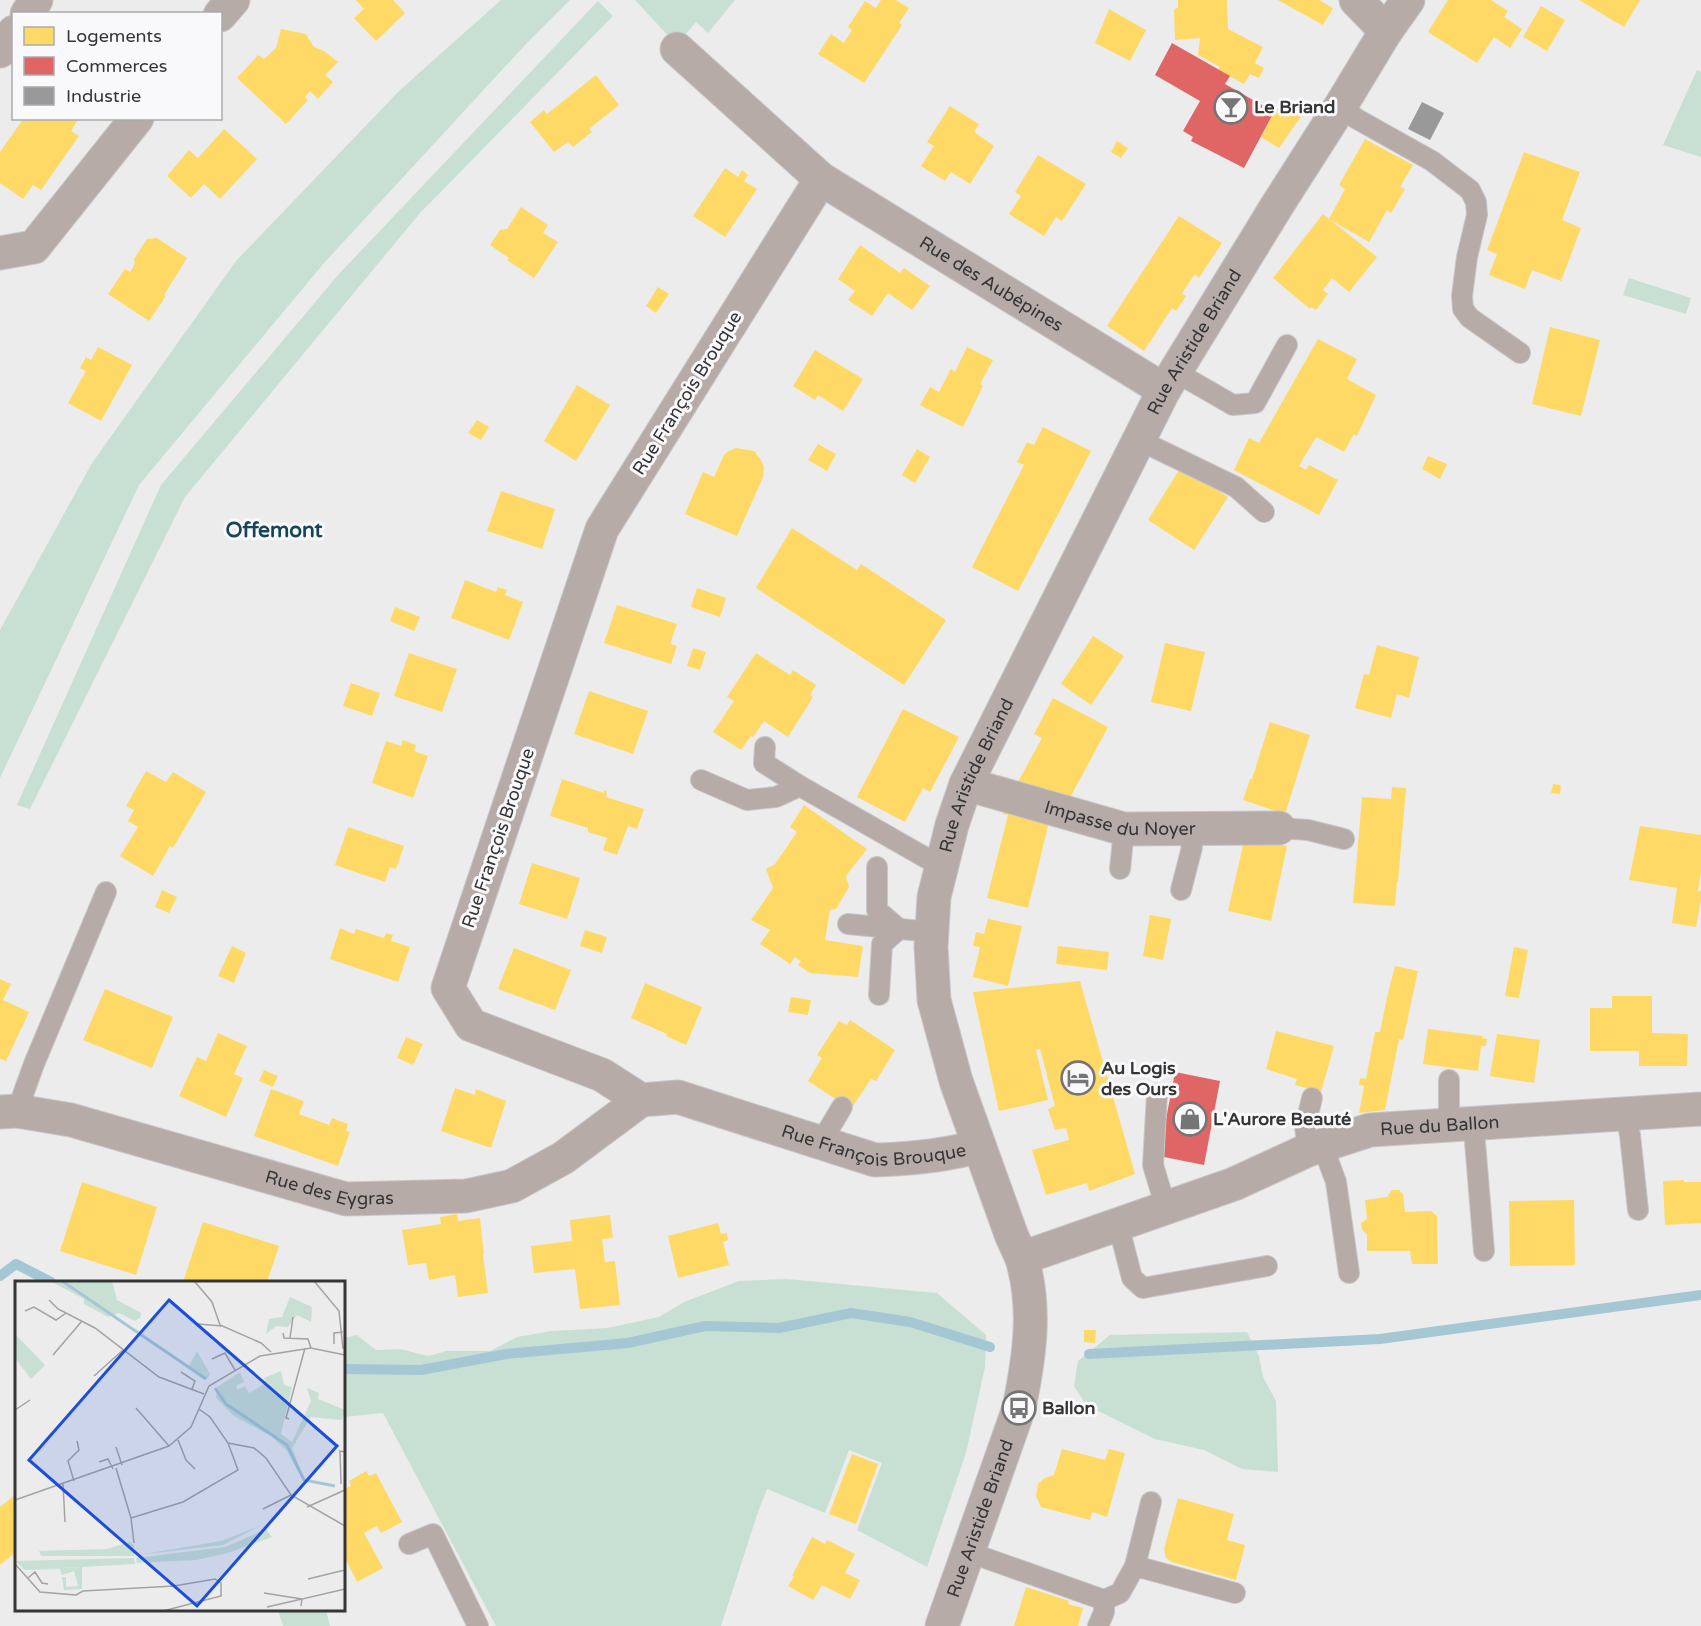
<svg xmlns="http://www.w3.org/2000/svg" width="1701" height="1626" viewBox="0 0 1701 1626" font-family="'Varela Round',sans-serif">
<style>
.green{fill:#c8dfd3}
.homes{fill:#ffd966}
.shops{fill:#e06666}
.industry{fill:#999}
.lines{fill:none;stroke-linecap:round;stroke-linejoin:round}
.stream{stroke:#a5c7d4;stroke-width:10}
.service-casing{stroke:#c7c7c8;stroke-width:22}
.minor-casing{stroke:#c7c7c8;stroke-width:35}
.tertiary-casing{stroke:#c7c7c8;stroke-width:35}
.service{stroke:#b7aba8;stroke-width:20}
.minor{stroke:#b7aba8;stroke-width:33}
.tertiary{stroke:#b7aba8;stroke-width:33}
.labels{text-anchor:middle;stroke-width:6;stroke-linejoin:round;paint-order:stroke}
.poi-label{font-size:18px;font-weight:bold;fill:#353536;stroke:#f9f8fb;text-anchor:start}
.street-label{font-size:18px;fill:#353536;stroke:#f9f8fb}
.quarter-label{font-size:21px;font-weight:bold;fill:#174559;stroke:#f9f8fb}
.inset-river{fill:none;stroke:#a5c7d4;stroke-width:3}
.inset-road{fill:none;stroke:#a3a3a4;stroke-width:1.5}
.view{fill:#1d4ed8;fill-opacity:0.15;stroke:#1d4ed8;stroke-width:3}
.inset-edge{fill:none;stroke:#353536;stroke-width:3}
</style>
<rect width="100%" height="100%" fill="#ececed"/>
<g class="green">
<path d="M501,0H570L526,44L324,263L139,485L0,778V630L92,463L236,261L400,90Z"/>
<path d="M635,0H735L708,33L696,22L680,41L671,39Z"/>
<path d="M598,1L613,16L420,213L185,497L30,809L17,805L161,485L338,275Z"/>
<path d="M1697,70L1701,72V157L1663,145Z"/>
<path d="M1629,278L1691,298L1686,314L1623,295Z"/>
<path d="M787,1279L937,1293L986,1335L985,1367L966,1453L927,1567L857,1530L882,1463L849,1450L825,1513L767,1489L757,1515L721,1626H496L383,1413L344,1417V1338L357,1335L376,1350L400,1349L428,1356L447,1351H490L517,1337L552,1331L607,1328L659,1317L684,1302L739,1281Z"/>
<path d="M1247,1332L1259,1356L1263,1377L1276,1401L1278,1472L1242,1469L1204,1450L1155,1439L1086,1405L1074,1386L1078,1361L1110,1335Z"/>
<path d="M278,1610H326L330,1626H283Z"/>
</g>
<g class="homes">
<path d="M356,0H393L405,13L376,41L354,18L364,9Z"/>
<path d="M881,0H896L909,8L899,23L902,25L864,83L818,54L831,34L844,43L852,30L848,27L865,1L876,8Z"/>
<path d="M1178,0H1227L1228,29L1263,47L1255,63L1264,68L1259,78L1250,74L1244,84L1218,70L1220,67L1198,55L1200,38L1175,40L1174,9L1178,8Z"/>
<path d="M1278,0H1319L1333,8L1323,25Z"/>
<path d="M1448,0H1491L1508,11L1504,17L1522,29L1510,48L1494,37L1477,63L1428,32Z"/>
<path d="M1579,0H1640L1624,27Z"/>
<path d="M1541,6L1565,20L1547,51L1523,37Z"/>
<path d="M1109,9L1146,30L1130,61L1095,43Z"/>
<path d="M281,29L306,34L314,47L324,51L338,62L325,75L333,82L318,99L310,91L305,97L308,100L286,124L237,78L258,55L264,59L276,48Z"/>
<path d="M596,75L619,105L589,129L592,132L573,147L568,142L554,152L530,122L544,110L547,114Z"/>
<path d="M1282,104L1302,115L1279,148L1261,137L1274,112Z"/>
<path d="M950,106L979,124L974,132L994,146L970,184L951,172L945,181L921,166L934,146L927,142Z"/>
<path d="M24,118H79L71,131L79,136L41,190L33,185L23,199L0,183V152Z"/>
<path d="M224,129L257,159L220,199L204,184L191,198L167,176L189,150L198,158Z"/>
<path d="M1365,139L1413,165L1400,187L1405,189L1391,213L1387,210L1369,242L1329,219L1377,257L1349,292L1332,278L1323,290L1328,294L1316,310L1311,307L1310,309L1273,278L1323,214L1329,219L1345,189L1339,185Z"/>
<path d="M1117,141L1128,148L1121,158L1111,152Z"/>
<path d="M1524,152L1580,172L1562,220L1581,228L1561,281L1532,270L1525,289L1489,275L1497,254L1487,250Z"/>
<path d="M1038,155L1086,184L1062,221L1056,217L1044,236L1009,214L1021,196L1015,192Z"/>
<path d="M725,168L738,177L742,170L748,175L744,181L757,189L725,237L693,216Z"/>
<path d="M521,207L548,225L543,233L558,242L534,278L507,260L509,258L490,245L500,230L507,229Z"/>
<path d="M1179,216L1222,243L1199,278L1195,274L1182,293L1186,296L1176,311L1172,308L1144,351L1107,326Z"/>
<path d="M157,238L187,258L164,295L166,296L149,321L108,294L125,269L130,272L135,264L134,259L147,239Z"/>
<path d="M860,245L900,273L904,268L930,286L912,310L888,293L872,316L848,300L855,291L838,279Z"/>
<path d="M658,287L669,294L656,313L646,306Z"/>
<path d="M1550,327L1600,340L1581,416L1532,404Z"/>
<path d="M1318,339L1357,359L1347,379L1376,395L1357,436L1354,434L1344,452L1316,437L1299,466L1306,470L1309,465L1338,480L1319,515L1234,470L1249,438L1259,443Z"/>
<path d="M98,347L132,365L101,421L68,403L86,371L80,368L86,357L91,360Z"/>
<path d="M967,347L993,360L980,384L983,386L963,427L920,405L930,387L939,392L951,369L955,372Z"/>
<path d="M815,350L863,379L843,411L818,395L815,400L793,386Z"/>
<path d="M577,385L610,405L576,461L544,441Z"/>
<path d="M477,420L489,427L481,440L468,433Z"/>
<path d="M1043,427L1091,451L1018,591L972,567L1024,465L1017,462L1027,442L1034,445Z"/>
<path d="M818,444L836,454L827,471L808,460Z"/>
<path d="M736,448L754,451L761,460L764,467L763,477L737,536L685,514L703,472L714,477L724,455L727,452Z"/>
<path d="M917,449L930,457L915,483L902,475Z"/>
<path d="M1428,456L1447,464L1440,479L1422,469Z"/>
<path d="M1181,467L1228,497L1194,550L1148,520Z"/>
<path d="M501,491L555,509L542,549L487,531Z"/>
<path d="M792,528L857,570L861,564L946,620L904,685L756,588Z"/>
<path d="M465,580L496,592L498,587L507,590L505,595L523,602L509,640L451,618Z"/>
<path d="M697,588L726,598L720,617L691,607Z"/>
<path d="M617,605L677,624L670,644L677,646L671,664L604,643Z"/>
<path d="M395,607L420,617L414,631L390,621Z"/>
<path d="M1093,636L1124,656L1091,705L1061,684Z"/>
<path d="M1165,643L1205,652L1191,711L1151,702Z"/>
<path d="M1377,645L1419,657L1409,698L1397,694L1391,718L1355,708L1364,674L1369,675Z"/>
<path d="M693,648L706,652L700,670L687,666Z"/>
<path d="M409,653L457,669L442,712L394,696Z"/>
<path d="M756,653L790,675L793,670L816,685L810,695L813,697L788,737L764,721L753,737L751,736L741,750L713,732L734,701L727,697Z"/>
<path d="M351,683L380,693L372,716L343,706Z"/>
<path d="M589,691L648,711L633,754L574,734Z"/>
<path d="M1053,698L1108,727L1065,807L1018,782L1042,738L1034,734Z"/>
<path d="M903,709L959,737L930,792L923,788L905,822L857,797Z"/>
<path d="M1270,722L1310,735L1285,814L1243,800L1250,779H1252Z"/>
<path d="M403,740L416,745L414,751L428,756L413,798L372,783L386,741L401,746Z"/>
<path d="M146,771L166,782L173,772L206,792L173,848L170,846L153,876L120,856L138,827L128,821L134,810L126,806Z"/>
<path d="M562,779L604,793V790L607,792L606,797L644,809L637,829L628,826L617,855L603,850L607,838L588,832V828L550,816Z"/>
<path d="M1553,784L1561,785L1560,794L1551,793Z"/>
<path d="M1392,787L1406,788L1398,882H1397L1395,906L1353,903L1362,797L1391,799Z"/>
<path d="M804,805L867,849L846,876L849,887L836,909L830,910L825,940L863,946L858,977L810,973L798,965L801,961L795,957L790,964L760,944L770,930L751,920L773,888L766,869L775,864L797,832L790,827Z"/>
<path d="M1003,811L1049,822L1028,908L987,898L1008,815L1003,814Z"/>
<path d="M1640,826L1701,835V872L1698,891H1701V900L1696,927L1672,923L1677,888L1629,880Z"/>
<path d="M348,827L404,846L396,869L390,867L385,882L335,865Z"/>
<path d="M1245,837L1287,846L1271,921L1228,911Z"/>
<path d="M532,863L580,878L567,919L519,904Z"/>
<path d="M162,890L177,897L169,913L155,907Z"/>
<path d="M1150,915L1171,919L1163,960L1143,956Z"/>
<path d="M988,919L1022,926L1008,986L973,977L980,947L973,946L976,932L984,934Z"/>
<path d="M340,928L354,934L356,929L384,938L386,933L393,935L391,941L410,947L398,982L330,959Z"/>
<path d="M585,930L607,937L602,953L580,946Z"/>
<path d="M232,946L246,953L234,983L218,976Z"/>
<path d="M1058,946L1109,952L1107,970L1056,964Z"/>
<path d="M1514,947L1528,950L1519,998L1505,996Z"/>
<path d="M514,948L571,970L555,1010L498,989Z"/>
<path d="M1395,966L1418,971L1403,1040L1399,1039L1385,1110L1359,1113L1364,1086L1359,1085L1360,1078L1366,1079L1375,1032H1380L1388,993Z"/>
<path d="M0,979L11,984L3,1000L29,1012L6,1061L0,1059Z"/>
<path d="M1080,981L1135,1174L1089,1191L1087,1183L1046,1195L1032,1150L1069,1140L1066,1128L1055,1130L1048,1109L1055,1106L1040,1049L1036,1050L1048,1100L999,1111L973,992Z"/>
<path d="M645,983L702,1007L686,1045L666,1036L667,1034L631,1018Z"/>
<path d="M105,989L173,1017L152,1068L83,1040Z"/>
<path d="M1612,996H1652V1033L1688,1034L1687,1066H1639V1051H1590V1008H1612Z"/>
<path d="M791,997L811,1000L808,1015L788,1012Z"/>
<path d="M850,1020L895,1050L876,1081L871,1079L851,1109L808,1081L822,1058L817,1055L839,1021L847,1025Z"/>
<path d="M1428,1029L1483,1036L1482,1038L1487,1039L1486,1046H1481L1478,1071L1423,1064Z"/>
<path d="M1276,1031L1334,1046L1321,1092L1295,1085L1297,1079L1266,1069Z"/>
<path d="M218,1033L247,1046L234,1074L243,1078L226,1117L179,1096L197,1057L206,1061Z"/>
<path d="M1497,1034L1540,1040L1534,1083L1490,1076Z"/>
<path d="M406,1037L423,1044L413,1065L397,1058Z"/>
<path d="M264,1070L278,1076L273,1087L259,1081Z"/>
<path d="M455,1088L475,1095L476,1089L506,1101L491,1148L441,1131Z"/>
<path d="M271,1089L304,1101L299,1114L329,1125L332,1118L348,1124L346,1131L350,1132L338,1166L254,1136Z"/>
<path d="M1684,1180V1182H1701V1223L1665,1225L1663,1181Z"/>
<path d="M82,1182L157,1207L136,1275L60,1251Z"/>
<path d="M1392,1190H1399L1403,1194L1405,1212L1431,1211L1437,1216L1438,1264H1412L1410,1251H1367V1234L1362,1230L1361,1223L1367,1219L1365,1200L1387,1197Z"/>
<path d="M1574,1200L1575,1265L1510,1266L1509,1201Z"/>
<path d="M457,1214L458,1221L480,1218L484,1255H483L488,1293L458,1297L455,1275L429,1280L426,1263L408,1265L402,1230L441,1224L440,1217Z"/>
<path d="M610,1215L613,1238L602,1239L605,1262L615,1261L620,1305L580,1309L575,1269L534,1273L531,1246L572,1241L570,1220Z"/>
<path d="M203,1222L279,1246L267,1282H183Z"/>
<path d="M718,1223L721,1234L727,1233L728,1240L723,1242L729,1265L678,1278L668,1236Z"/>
<path d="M1084,1330H1096L1095,1343L1084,1342Z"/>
<path d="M1062,1449L1105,1460L1109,1449L1125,1453L1107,1517L1092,1512L1090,1520L1041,1507L1036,1496L1038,1484L1045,1478L1054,1475Z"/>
<path d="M852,1454L878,1464L856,1524L829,1514Z"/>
<path d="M366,1471L369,1476L376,1473L402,1522L381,1533L377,1526L364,1533L383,1568L357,1582L344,1556V1489L351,1486L349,1481Z"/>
<path d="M16,1494V1552L0,1565V1507Z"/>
<path d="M1178,1498L1234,1514L1227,1540L1245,1545L1236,1580L1172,1562L1166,1558L1164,1549Z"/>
<path d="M812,1537L825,1544L827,1540L855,1554L845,1573L860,1580L850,1599L822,1585L813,1600L788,1586L794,1577L792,1576Z"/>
<path d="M1026,1587L1069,1601L1068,1604L1083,1608L1078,1626H1014Z"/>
</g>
<g class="shops">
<path d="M1172,43L1230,76L1225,84L1274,112L1244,168L1191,141L1193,137L1183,131L1200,101L1155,75Z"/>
<path d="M1175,1072L1220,1081L1204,1165L1159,1156Z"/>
</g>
<path class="industry" d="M1422,102L1444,113L1430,140L1408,129Z"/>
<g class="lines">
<g class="stream">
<path d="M0,1276L16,1264L51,1282"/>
<path d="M1089,1354L1380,1339L1701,1295"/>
<path d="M344,1369L421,1370L506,1354L628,1343L705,1326L779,1328L851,1313L910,1322L990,1347"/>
</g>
<defs>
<g id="service">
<path d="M1340,107L1357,119L1432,161L1470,190L1476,202L1477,215L1467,257L1462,296L1463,309L1470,318L1520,353"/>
<path d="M1174,371L1233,405L1255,403L1287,345"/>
<path d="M1139,440L1236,487L1264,512"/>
<path d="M765,747L764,763L800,786"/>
<path d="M701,780L747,800L776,797L800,786L942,867"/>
<path d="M1279,828L1308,830L1344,839"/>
<path d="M877,867V910L899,929L882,944L879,995"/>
<path d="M1120,869L1124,829"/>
<path d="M1181,890L1192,847L1187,829"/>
<path d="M848,924L932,932"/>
<path d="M1449,1080V1125"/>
<path d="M1157,1094L1153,1165L1166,1208"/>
<path d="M17,1111L34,1064L106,892"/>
<path d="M1625,1113L1630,1135L1638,1210"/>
<path d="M1475,1123V1142L1484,1251"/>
<path d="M821,1142L842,1107"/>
<path d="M1322,1144L1336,1182L1349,1273"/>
<path d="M1308,1150L1305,1127L1312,1098"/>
<path d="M1118,1224L1132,1278L1143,1288L1267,1266"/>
<path d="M409,1544L433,1534L478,1626"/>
<path d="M968,1552L1104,1600L1120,1593L1135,1566L1151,1502"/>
<path d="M1135,1566L1235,1593"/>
<path d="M1098,1626L1104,1612V1600"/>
</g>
<g id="minor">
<path d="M1356,0L1386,31"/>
<path d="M27,14L36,0"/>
<path d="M220,15L233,0"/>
<path id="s1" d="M677,49L821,179L1164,390"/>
<path d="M0,51L14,32"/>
<path id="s2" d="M821,179L602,529L448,988L471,1025L602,1075L641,1100L678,1097L875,1160C906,1159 949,1155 979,1146"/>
<path d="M0,253L34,247L137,118"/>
<path id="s3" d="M966,784L1124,829L1279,828"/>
<path id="s4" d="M0,1112L17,1111L71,1120L346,1199L466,1196L512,1186L563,1158L641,1100"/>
<path id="s5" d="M1022,1258L1234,1184L1308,1150L1370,1130L1701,1109"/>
</g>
<g id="tertiary">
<path id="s6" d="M942,1626L1019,1408C1029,1359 1037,1309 1022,1259C1019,1251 1014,1242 1011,1234L956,1081L934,1000L931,947L934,897L952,825L966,784L1164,390L1278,204L1340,107L1386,31L1408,0"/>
</g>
</defs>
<use href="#service" class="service-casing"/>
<use href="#minor" class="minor-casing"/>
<use href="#tertiary" class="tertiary-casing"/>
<use href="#service" class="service"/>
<use href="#minor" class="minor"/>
<use href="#tertiary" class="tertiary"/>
</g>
<defs>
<symbol id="bar-ring" viewBox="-11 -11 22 22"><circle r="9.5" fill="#f9f8fb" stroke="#757576" stroke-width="1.5"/><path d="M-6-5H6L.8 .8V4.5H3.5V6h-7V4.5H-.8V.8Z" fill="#757576"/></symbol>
<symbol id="hotel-ring" viewBox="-11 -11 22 22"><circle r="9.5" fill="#f9f8fb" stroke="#757576" stroke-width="1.5"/><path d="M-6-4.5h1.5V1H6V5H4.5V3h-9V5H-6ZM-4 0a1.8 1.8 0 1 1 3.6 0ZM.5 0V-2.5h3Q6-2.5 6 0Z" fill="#757576"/></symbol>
<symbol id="shop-ring" viewBox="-11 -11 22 22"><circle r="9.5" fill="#f9f8fb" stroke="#757576" stroke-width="1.5"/><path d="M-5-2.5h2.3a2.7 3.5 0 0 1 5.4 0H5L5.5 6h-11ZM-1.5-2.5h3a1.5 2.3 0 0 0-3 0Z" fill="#757576"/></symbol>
<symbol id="bus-ring" viewBox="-11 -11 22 22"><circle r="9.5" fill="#f9f8fb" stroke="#757576" stroke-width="1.5"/><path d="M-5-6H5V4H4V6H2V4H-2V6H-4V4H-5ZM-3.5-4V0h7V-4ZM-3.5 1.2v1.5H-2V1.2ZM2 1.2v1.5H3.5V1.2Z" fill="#757576"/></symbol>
</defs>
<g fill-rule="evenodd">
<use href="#bar-ring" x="1212" y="88" width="38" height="38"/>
<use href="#hotel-ring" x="1059" y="1059" width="38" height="38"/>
<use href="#shop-ring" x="1171" y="1100" width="38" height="38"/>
<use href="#bus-ring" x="1000" y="1389" width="38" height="38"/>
</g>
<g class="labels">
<g class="poi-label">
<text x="1254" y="113">Le Briand</text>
<text x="1101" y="1074">Au Logis<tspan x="1101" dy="21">des Ours</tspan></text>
<text x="1213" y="1125">L'Aurore Beauté</text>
<text x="1042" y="1414">Ballon</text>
</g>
<g class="street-label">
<text dy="6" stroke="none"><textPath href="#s1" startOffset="394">Rue des Aubépines</textPath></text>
<text dy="6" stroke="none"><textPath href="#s6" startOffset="1374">Rue Aristide Briand</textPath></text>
<text transform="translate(687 393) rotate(-58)" y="6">Rue François Brouque</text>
<text dy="6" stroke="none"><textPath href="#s6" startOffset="888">Rue Aristide Briand</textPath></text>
<text dy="6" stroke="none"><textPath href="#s3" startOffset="159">Impasse du Noyer</textPath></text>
<text transform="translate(498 838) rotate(-71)" y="6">Rue François Brouque</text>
<text dy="6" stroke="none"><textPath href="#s5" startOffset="441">Rue du Ballon</textPath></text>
<text dy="6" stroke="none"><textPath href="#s2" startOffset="1368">Rue François Brouque</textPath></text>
<text dy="6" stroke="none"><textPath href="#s4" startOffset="340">Rue des Eygras</textPath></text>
<text dy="6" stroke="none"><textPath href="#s6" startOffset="114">Rue Aristide Briand</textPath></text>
</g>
<g class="quarter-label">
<text x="274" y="537">Offemont</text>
</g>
</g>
<g transform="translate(15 1281)">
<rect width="330" height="330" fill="#ececed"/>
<path d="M35,0H97L102,19L126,32L125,37L120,40L104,32L93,36L69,23V18ZM275,16L297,26L296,41L282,34L273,46L261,45L251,53L254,38L267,36ZM0,53L30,84L16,98L0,77ZM182,70L195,93L192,98L173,87ZM266,90L269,104L277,106L266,153L277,161L296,120L292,107L304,112L303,118L330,129L327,139L296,136L277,167L285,187L282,189L272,170L256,155L219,135L201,117L202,106L225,91L229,101L221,105L223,109L230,105L234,112L251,102L249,97ZM249,243L208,264L123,274L206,260ZM251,248L257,256L213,272L181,279L122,282L121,277L210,266ZM115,261L119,264V275H26L24,270L91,268ZM119,277L120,283L10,289L0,280ZM67,286V308L49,309L47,296H51V306L63,305L59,290L47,294L45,288L12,289Z" fill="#c8dfd3"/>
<path class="inset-river" d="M47,0L191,98M200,107L211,123L272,164L289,199L320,205"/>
<path class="inset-road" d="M299,0L324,30L328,68M180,1L197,21L205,44L246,62L256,71M34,19L43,28L80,47L144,96L189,113M10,30L19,26L41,39L51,32M183,43L207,45M268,52L269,57L293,58L296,67M275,57L278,36M319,63V52L328,51M38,74L67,40M197,78L210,72L220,89M166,91L180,100L177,108M79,95L108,69M121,127L154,165M0,129L15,119M274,138L271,137L290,67M163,159L171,179L180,188M213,162L239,167L251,177L276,214L330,245M101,166L107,184M84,181L93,178L98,188M101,187L116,237L119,262M59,200L53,180L64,169L62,160M48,203L50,241M326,203L325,170L330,171M0,219L154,165L176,146L194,105L245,75L296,67L330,74M292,226L330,209M248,228L276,214M116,237L168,221L223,189L213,162L195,136L184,128M0,283L25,311L61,314M13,297L20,291L27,302L33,303M293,298L330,289M249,312L287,318L252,326M61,314L68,310L159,305L200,298L206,302V315L148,330M286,325L287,318L330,308"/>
<path class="view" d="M154,19L322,165L182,325L14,179Z"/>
<rect width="330" height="330" class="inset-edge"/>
</g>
<rect x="12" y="12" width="210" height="108" fill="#f9f8fb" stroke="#abaaac" stroke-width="1.5"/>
<rect x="24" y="27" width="30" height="18" fill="#ffd966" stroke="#abaaac" stroke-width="1.5"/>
<text x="66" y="42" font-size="18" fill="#353536">Logements</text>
<rect x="24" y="57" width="30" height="18" fill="#e06666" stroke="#abaaac" stroke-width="1.5"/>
<text x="66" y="72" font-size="18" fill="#353536">Commerces</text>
<rect x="24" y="87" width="30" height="18" fill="#999999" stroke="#abaaac" stroke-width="1.5"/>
<text x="66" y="102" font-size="18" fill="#353536">Industrie</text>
</svg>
